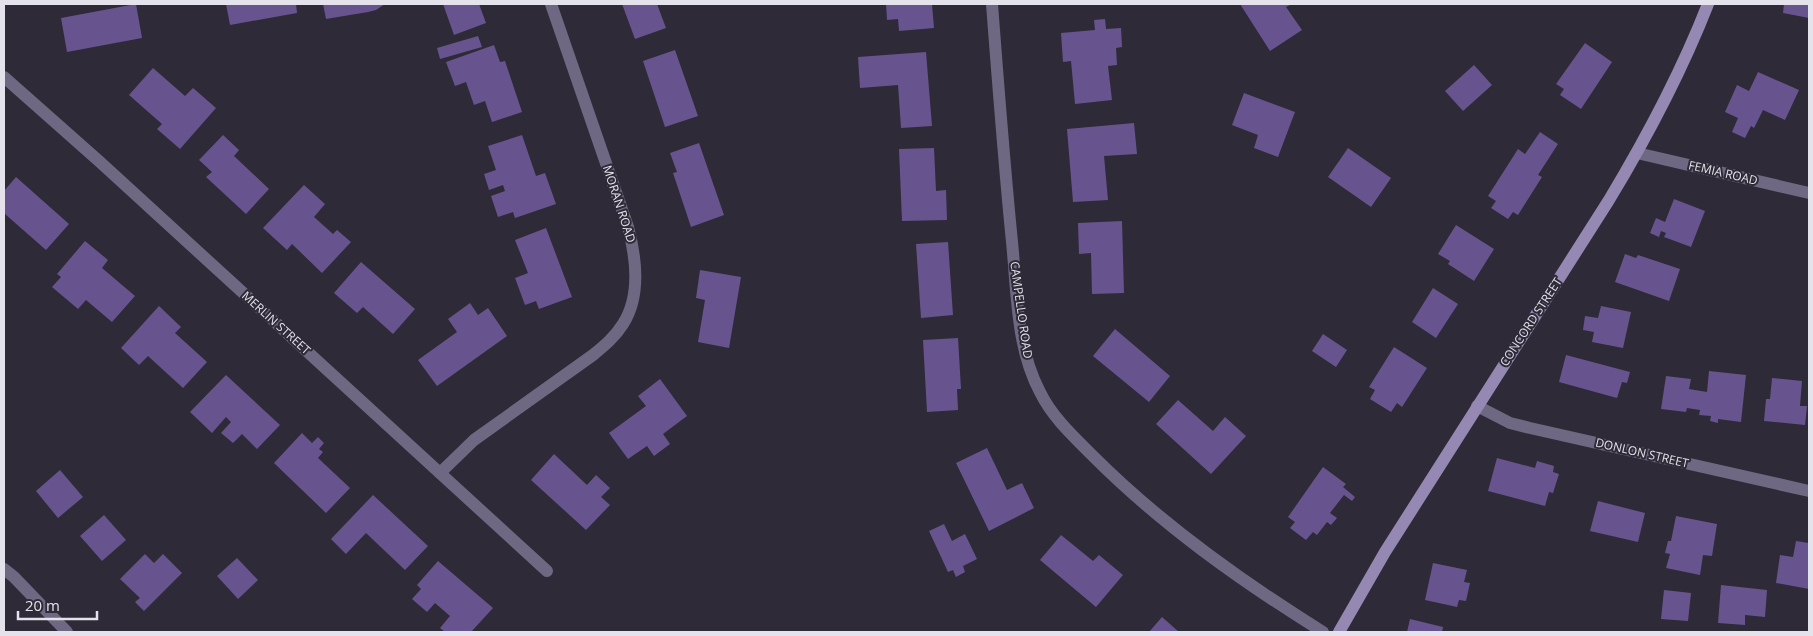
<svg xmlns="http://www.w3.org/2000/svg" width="1813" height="636" viewBox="0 0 1813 636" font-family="'Open Sans',sans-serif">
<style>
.building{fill:#67548e}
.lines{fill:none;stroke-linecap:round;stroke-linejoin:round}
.street{stroke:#6f6882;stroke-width:12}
.secondary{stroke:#9588b3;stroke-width:12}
.labels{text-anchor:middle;stroke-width:4;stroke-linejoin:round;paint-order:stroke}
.street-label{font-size:12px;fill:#e4e2ea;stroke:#2e2a37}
</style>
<rect width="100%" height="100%" fill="#2e2a37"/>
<g class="building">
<path d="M136,4L142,38L67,52L61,18Z"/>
<path d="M226,4H296L297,13L230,25Z"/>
<path d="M323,4H385L376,10L368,12L326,19Z"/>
<path d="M443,4H479L486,23L454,35Z"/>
<path d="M622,4H657L666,28L635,39Z"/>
<path d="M886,4H932L934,28L899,31L898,19L887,20Z"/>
<path d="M1240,4H1289L1290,5L1286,7L1302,30L1270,51Z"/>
<path d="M1784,4H1809V18L1783,13Z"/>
<path d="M1105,19L1106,29L1121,28L1122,47L1116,48L1117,65L1108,66L1112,100L1075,104L1071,61L1063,62L1061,33L1095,30L1094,20Z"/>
<path d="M478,36L482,47L440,59L437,48Z"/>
<path d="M1585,43L1612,62L1581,109L1560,95L1564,89L1556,84Z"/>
<path d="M494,45L500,62L505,61L522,112L492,122L485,101L474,105L466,82L455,86L446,62Z"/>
<path d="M675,50L698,116L665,127L643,61Z"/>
<path d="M926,52L932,126L901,128L898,85L860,88L858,57Z"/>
<path d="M1474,65L1492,85L1463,111L1445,91Z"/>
<path d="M153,68L185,96L193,88L216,108L180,149L157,129L162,124L129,95Z"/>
<path d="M1758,72L1799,90L1785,120L1763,110L1754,128L1751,126L1745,138L1732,132L1738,118L1725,112L1737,85L1749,91Z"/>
<path d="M1244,93L1295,112L1278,157L1254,148L1258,135L1232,125Z"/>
<path d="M1134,123L1137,154L1104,156L1108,200L1073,202L1067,129Z"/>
<path d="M1540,132L1558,144L1538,175L1542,177L1518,215L1513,212L1508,219L1491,208L1496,201L1488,196L1518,149L1525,154Z"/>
<path d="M223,135L239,150L234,156L269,189L246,214L206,177L212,172L199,160Z"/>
<path d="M522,135L536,176L545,173L556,204L515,218L513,212L498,217L491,196L505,191L503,185L489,190L484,174L496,170L488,146Z"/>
<path d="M699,143L724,215L691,227L673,173L677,172L670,153Z"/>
<path d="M934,148L936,191L946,190L947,220L902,221L899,149Z"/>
<path d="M1348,148L1391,178L1371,207L1328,177Z"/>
<path d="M16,177L69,224L46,250L5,214L4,215V191Z"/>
<path d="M304,185L325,204L314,217L333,234L337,230L351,242L322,273L292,244L287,250L263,228Z"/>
<path d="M1674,199L1705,211L1691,247L1664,237L1666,233L1661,231L1659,237L1650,233L1656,218L1665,222Z"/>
<path d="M1122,221L1124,293L1092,294L1091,253L1079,254L1078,223Z"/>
<path d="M1456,225L1494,249L1474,281L1448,264L1450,261L1438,254Z"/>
<path d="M546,228L572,297L539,309L536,301L525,305L515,278L528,273L515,240Z"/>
<path d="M85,241L108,260L102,268L135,296L112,322L86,300L78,309L52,287L61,277L57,274Z"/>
<path d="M948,242L953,315L921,318L916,244Z"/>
<path d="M1625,254L1636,258L1638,255L1680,269L1669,301L1615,282Z"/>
<path d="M361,262L415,309L393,334L363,307L357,313L334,293Z"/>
<path d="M700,270L741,277L729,348L698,342L705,300L696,298Z"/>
<path d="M1433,288L1458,304L1436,338L1412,322Z"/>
<path d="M470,303L478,315L488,308L507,336L437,386L418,360L457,332L448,319Z"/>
<path d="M159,306L181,327L175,333L207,362L183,388L148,356L139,365L121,348Z"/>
<path d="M1601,306L1631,312L1623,348L1592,342L1594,332L1583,330L1585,316L1598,318Z"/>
<path d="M1115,329L1170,376L1149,402L1093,356Z"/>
<path d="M1323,334L1347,350L1336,367L1312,351Z"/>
<path d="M958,338L961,389H957L958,410L927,412L923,340Z"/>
<path d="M1394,347L1427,368L1402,407L1397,403L1391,412L1370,399L1375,390L1369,387Z"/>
<path d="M1566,355L1630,372L1627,383L1622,382L1617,398L1559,382Z"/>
<path d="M1709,371L1746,375L1741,422L1718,419V423L1710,421L1711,416L1699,415L1700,410L1687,408L1686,412L1661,409L1666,376L1691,379L1689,389L1707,392Z"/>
<path d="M226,375L280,425L257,449L242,434L233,443L221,433L231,422L226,417L212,433L190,412Z"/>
<path d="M1772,378L1802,381L1800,406H1807L1805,425L1764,421L1766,399H1770Z"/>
<path d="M660,379L687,416L663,434L670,444L654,456L647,446L628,459L609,433L646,406L638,396Z"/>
<path d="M1178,400L1213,431L1225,417L1246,436L1211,474L1156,424Z"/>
<path d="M302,433L312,443L318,437L324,443L319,449L323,452L318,458L350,488L326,513L274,463Z"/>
<path d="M987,448L1007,490L1022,483L1034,508L989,531L956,463Z"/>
<path d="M554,454L587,485L596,475L610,488L601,497L610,505L586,530L531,480Z"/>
<path d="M1497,458L1535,468L1537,461L1554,466L1553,472L1559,474L1553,493L1549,492L1545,506L1488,491Z"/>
<path d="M1323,467L1346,484L1343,487L1355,497L1352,501L1344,495L1330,513L1337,518L1331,525L1327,522L1317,535L1313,532L1306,540L1290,528L1295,522L1288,517Z"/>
<path d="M60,470L83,497L58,518L36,491Z"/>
<path d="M373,495L428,546L405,570L366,533L346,554L331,539Z"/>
<path d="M1598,501L1645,513L1638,542L1590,531Z"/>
<path d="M104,515L126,540L102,561L80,536Z"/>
<path d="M1676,516L1717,524L1712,556L1703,555L1700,575L1666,568L1670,554L1665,553L1668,541H1671Z"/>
<path d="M944,524L952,541L965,534L977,559L963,566L965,572L956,577L953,570L948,572L929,531Z"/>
<path d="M1061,535L1093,561L1099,555L1123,575L1096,607L1040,560Z"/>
<path d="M1796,541L1809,543V589L1776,583L1780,555L1793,557Z"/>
<path d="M145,554L154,563L163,554L182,573L144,611L135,602L140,598L120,579Z"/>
<path d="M237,558L258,580L238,599L217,576Z"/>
<path d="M438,561L493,608L471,632H445L440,628L450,616L435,603L427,612L412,599L421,589L417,585Z"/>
<path d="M1433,563L1467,570L1464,582L1470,583L1466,601L1459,600L1457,607L1425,600Z"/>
<path d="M1721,585L1767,590L1765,617L1745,615V625L1718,623Z"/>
<path d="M1664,590L1691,593L1688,621L1661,619Z"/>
<path d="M1162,617L1179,632H1149Z"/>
<path d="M1410,619L1443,627L1442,632H1407Z"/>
</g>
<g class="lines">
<g class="street">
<path d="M992,4C998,83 1004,162 1012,242C1017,291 1016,347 1040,392C1052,417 1074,437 1094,457C1162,525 1241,581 1323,632"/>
<path d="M4,77L100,162L547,571"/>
<path d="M1637,153L1809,193"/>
<path d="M1477,406L1510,423L1530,428L1809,491"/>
<path d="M440,473L474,440L593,355C604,346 615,337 623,324C641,296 636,257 628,227L551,4"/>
<path d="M4,569L14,577L67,632"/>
</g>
<path class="secondary" d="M1339,632L1385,552L1609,200C1647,137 1681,73 1708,4"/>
</g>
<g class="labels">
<g class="street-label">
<text transform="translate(1723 173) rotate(13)" y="4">FEMIA ROAD</text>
<text transform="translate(619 204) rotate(72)" y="4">MORAN ROAD</text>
<text transform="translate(1021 310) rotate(82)" y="4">CAMPELLO ROAD</text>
<text transform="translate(1531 322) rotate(-57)" y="4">CONCORD STREET</text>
<text transform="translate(276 323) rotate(42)" y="4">MERLIN STREET</text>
<text transform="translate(1642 453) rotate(13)" y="4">DONLON STREET</text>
</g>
</g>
<rect width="1813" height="636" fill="none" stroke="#e4e2ea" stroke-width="10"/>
<path d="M18 611v8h79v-8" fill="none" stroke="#e4e2ea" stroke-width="2.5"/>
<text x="25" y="611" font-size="15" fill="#e4e2ea" stroke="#2e2a37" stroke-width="4" paint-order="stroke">20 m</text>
</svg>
